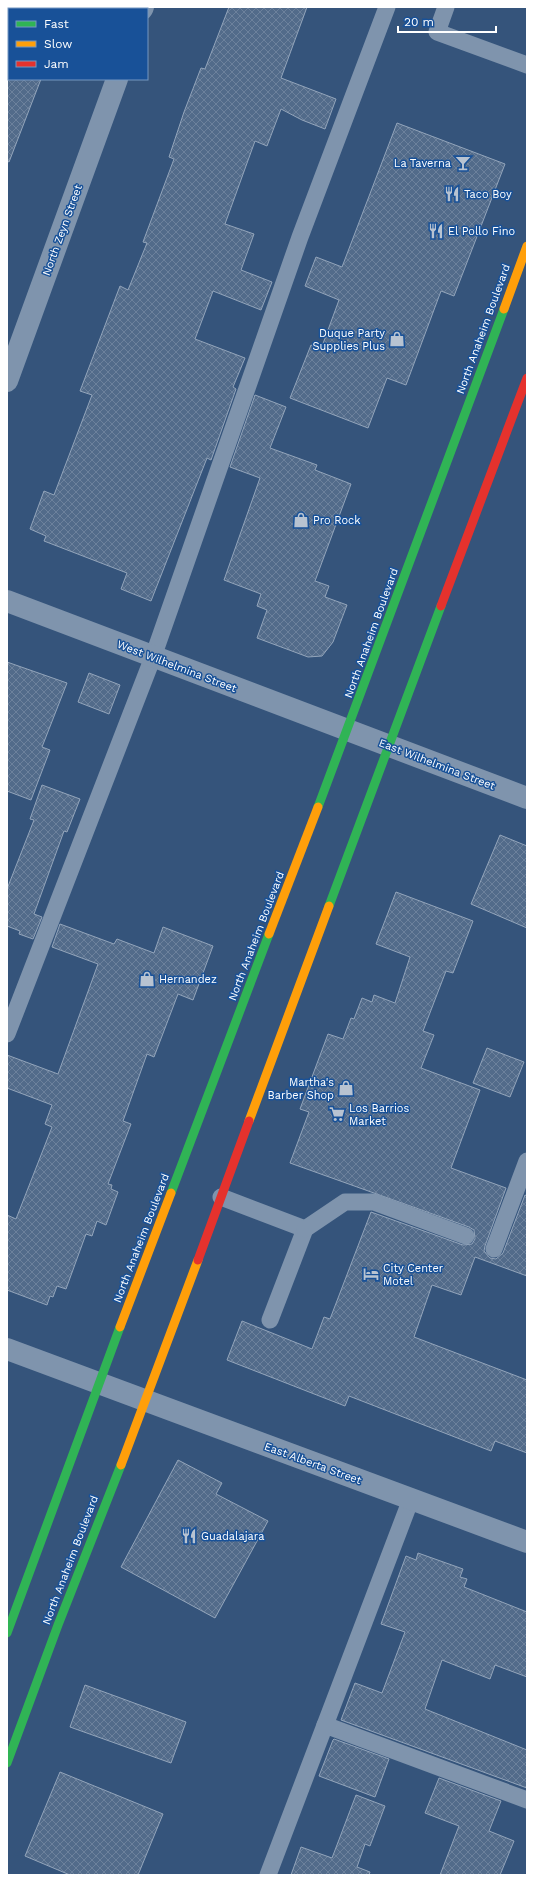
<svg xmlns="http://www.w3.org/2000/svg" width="534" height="1882" viewBox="0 0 534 1882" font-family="'Work Sans',sans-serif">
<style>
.building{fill:url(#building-cross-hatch);stroke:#93a5bb}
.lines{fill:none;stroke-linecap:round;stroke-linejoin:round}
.lane{stroke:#7f94ad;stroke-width:17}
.street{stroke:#7f94ad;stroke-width:22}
.fast{stroke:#30b455;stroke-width:9}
.slow{stroke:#ff9f0a;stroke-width:9}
.jam{stroke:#e5322d;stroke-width:9}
.labels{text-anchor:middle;stroke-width:3;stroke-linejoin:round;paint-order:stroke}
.poi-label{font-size:11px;fill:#fff;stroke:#185198;text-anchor:start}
.street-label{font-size:11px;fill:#fff;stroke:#185198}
</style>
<defs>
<pattern id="building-cross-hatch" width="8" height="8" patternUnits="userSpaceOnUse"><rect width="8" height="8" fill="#526b8a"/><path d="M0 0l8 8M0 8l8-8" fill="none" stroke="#6c819c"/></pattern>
</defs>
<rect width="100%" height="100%" fill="#35547b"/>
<g class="building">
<path d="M229,7H307L281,78L336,99L325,129L302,120L281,109L267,146L255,141L225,224L254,234L241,270L272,282L261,310L213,291L195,339L245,358L233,387L236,389L211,460L207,458L151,601L121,589L127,573L44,541L46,536L30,529L44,491L54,495L92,395L80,391L120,286L128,290L147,243L143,242L174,159L169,157L184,112L201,68L205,69Z"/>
<path d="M7,79H41L9,162L7,161Z"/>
<path d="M397,123L505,164L454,296L441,291L406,385L387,378L368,428L290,398L311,345L321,349L339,300L305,286L316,257L342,267Z"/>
<path d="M255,395L286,407L270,448L317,465L315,470L351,484L315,581L329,586L325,597L347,605L333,642L322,656L308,657L257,638L267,610L257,606L261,594L224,580L260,478L230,467Z"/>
<path d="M7,662L67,683L42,747L50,750L31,800L7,791Z"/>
<path d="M89,673L120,685L109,714L78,702Z"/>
<path d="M42,785L80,799L67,832L64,831L34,914L42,917L33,939L19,934L20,931L7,926V889L34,820L30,819Z"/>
<path d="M500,835L527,846V928L471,904Z"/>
<path d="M396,892L473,921L453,973L446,971L423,1031L434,1035L421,1068L480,1090L451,1168L506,1188L485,1246L484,1251L490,1258L496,1259L503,1253L525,1195L527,1196V1276L475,1257L461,1295L432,1285L414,1337L527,1380V1453L495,1441L491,1451L349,1396L345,1406L227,1360L242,1321L312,1349L324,1317L330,1319L371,1212L463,1245L472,1244L475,1239L474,1230L469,1227L290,1163L309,1112L300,1109L328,1034L343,1039L351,1018L354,1019L362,998L372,1002L374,995L395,1003L410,957L376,944Z"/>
<path d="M60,924L114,944L117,939L154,953L163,927L213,946L193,1000L178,994L154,1057L147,1054L123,1121L131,1124L108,1184L112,1185L111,1189L118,1192L106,1225L97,1221L92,1236L86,1234L66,1289L57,1286L53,1297L50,1296L47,1305L7,1290V1215L16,1219L52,1127L45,1124L52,1105L7,1088V1055L58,1074L98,964L52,947Z"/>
<path d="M487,1048L524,1062L510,1097L473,1083Z"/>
<path d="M178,1460L222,1483L216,1494L268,1521L215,1618L121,1567Z"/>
<path d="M418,1553L463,1569L460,1577L467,1579L464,1587L527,1612V1677L495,1665L490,1679L442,1660L425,1709L527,1750V1788L341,1720L355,1683L382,1693L405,1632L381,1624L406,1556L416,1560Z"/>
<path d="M85,1685L186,1722L171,1763L70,1727Z"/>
<path d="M334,1739L389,1759L375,1797L319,1776L333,1740Z"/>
<path d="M60,1772L163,1814L138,1875H70L25,1856Z"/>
<path d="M439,1778L501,1801L489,1831L514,1841L500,1875H440L459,1826L425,1813Z"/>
<path d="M356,1795L385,1806L370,1846L365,1844L357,1867L370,1872L369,1875H291L301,1847L332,1858Z"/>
</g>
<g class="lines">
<g class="lane">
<path d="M446,7L437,32L527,65"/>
<path d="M7,1034L153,657L300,237L387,7"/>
<path d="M221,1197L305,1229L270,1320"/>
<path d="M305,1229L345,1202H374L466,1236"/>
<path d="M494,1249L527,1161"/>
<path d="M325,1725L527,1800"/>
<path d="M268,1875L411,1499"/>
</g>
<g class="street">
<path d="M142,9L143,7"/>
<path d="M7,381L117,79"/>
<path d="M7,601L527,798"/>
<path d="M7,1349L527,1542"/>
</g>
<g class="fast">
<path d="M318,807L504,309"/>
<path d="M329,906L441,606"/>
<path d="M171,1193L269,934"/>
<path d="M7,1633L120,1327"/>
<path d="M7,1763L58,1625L121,1465"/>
</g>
<g class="slow">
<path d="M504,309L527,246"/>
<path d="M269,934L318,807"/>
<path d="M249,1121L329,906"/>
<path d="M120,1327L171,1193"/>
<path d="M121,1465L198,1260"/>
</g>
<g class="jam">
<path d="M441,606L527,378"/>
<path d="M198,1260L249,1121"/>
</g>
</g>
<defs>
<symbol id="bar-bare" viewBox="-9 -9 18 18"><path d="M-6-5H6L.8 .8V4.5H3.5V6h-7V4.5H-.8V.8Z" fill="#b8c3d1" stroke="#185198" stroke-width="2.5" paint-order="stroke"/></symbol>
<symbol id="restaurant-bare" viewBox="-9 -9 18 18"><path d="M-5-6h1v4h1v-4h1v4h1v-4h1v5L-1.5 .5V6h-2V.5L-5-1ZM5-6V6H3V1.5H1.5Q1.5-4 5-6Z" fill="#b8c3d1" stroke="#185198" stroke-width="2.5" paint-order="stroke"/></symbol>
<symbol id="shop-bare" viewBox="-9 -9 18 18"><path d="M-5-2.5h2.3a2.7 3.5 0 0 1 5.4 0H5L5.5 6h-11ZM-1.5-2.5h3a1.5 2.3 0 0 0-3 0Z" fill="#b8c3d1" stroke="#185198" stroke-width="2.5" paint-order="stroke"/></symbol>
<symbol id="supermarket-bare" viewBox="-9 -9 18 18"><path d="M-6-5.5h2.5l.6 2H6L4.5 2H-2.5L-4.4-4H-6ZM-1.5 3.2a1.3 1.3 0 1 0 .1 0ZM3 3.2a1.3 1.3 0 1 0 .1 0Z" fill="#b8c3d1" stroke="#185198" stroke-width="2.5" paint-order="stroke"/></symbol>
<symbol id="hotel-bare" viewBox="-9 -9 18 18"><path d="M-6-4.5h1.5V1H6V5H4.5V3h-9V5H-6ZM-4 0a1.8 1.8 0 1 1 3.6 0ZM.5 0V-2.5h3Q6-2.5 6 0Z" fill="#b8c3d1" stroke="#185198" stroke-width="2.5" paint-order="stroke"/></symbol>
</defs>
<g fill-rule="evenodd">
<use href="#bar-bare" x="452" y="152" width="22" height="22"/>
<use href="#restaurant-bare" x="441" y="183" width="22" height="22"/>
<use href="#restaurant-bare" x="425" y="220" width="22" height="22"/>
<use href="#shop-bare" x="386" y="328" width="22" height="22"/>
<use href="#shop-bare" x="290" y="509" width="22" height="22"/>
<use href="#shop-bare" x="136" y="968" width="22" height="22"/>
<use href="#shop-bare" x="335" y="1077" width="22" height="22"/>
<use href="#supermarket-bare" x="326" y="1103" width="22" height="22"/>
<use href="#hotel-bare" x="360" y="1263" width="22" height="22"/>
<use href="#restaurant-bare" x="178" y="1525" width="22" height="22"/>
</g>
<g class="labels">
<g class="poi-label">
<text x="451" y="167" text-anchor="end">La Taverna</text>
<text x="464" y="198">Taco Boy</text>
<text x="448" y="235">El Pollo Fino</text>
<text x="385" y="337" text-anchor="end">Duque Party<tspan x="385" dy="13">Supplies Plus</tspan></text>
<text x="313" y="524">Pro Rock</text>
<text x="159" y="983">Hernandez</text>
<text x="334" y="1086" text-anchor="end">Martha's<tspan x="334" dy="13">Barber Shop</tspan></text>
<text x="349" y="1112">Los Barrios<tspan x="349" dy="13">Market</tspan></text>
<text x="383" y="1272">City Center<tspan x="383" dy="13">Motel</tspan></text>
<text x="201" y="1540">Guadalajara</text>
</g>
<g class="street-label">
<text transform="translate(62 230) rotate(-70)" y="4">North Zeyn Street</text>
<text transform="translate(483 329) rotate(-70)" y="4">North Anaheim Boulevard</text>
<text transform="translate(371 633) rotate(-70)" y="4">North Anaheim Boulevard</text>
<text transform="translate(177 666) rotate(21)" y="4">West Wilhelmina Street</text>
<text transform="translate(437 764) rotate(21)" y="4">East Wilhelmina Street</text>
<text transform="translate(256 936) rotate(-69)" y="4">North Anaheim Boulevard</text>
<text transform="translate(141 1238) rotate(-69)" y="4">North Anaheim Boulevard</text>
<text transform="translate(313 1463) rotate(20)" y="4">East Alberta Street</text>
<text transform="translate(70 1560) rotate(-69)" y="4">North Anaheim Boulevard</text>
</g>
</g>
<rect width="534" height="1882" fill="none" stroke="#ffffff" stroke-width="16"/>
<rect x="8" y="8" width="140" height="72" fill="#185198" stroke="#7497c1"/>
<rect x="16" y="21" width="20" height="6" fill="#30b455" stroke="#7497c1"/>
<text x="44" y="28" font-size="12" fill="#ffffff">Fast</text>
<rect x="16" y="41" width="20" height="6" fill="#ff9f0a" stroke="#7497c1"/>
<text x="44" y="48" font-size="12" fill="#ffffff">Slow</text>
<rect x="16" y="61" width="20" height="6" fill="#e5322d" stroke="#7497c1"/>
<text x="44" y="68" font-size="12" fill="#ffffff">Jam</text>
<path d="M398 26v6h98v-6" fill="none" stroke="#ffffff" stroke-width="2"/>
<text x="404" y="26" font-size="12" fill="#ffffff" stroke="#185198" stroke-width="3" paint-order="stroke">20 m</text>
</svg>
